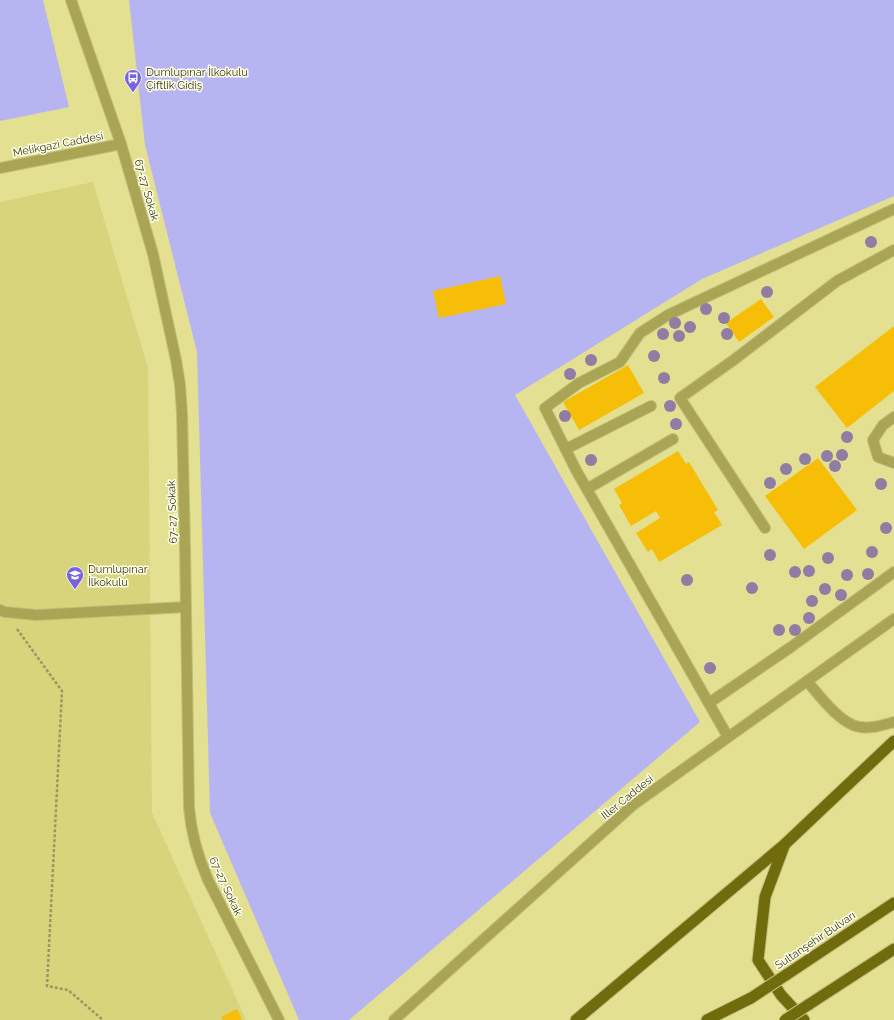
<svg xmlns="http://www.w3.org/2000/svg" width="894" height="1020" viewBox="0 0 894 1020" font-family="Raleway,sans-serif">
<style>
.built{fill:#d7d47c}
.green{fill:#b7b5f1}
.building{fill:#f7be07}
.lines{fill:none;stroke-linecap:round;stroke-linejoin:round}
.service-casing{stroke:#c1bf7a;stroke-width:12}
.minor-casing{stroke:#c1bf7a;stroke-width:12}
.tertiary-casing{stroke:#c1bf7a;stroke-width:12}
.trunk-casing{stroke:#c1bf7a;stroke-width:13}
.path{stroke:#9a985e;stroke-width:2.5;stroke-dasharray:3 2;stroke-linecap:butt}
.service{stroke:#a9a555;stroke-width:10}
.minor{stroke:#a9a555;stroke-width:10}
.tertiary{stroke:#a9a555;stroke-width:10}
.trunk{stroke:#706b0c;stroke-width:11}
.trunk-bridge-casing{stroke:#c1bf7a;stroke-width:13;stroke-linecap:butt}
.trunk-bridge{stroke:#706b0c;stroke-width:11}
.tree{fill:#917ca4}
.labels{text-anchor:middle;stroke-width:3;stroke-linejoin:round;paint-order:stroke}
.poi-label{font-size:11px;fill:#3a3919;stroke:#fffee7;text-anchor:start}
.street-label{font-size:11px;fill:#3a3919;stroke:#fffee7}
</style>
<rect width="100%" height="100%" fill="#e3e092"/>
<path class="built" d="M93,182L148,368L152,813L246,1020H0V202Z"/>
<g class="green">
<path d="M0,0H43L69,107L0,121Z"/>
<path d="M129,0H894V196L702,279L515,395L700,722L349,1020H299L210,813L197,352L145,145Z"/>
</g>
<g class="building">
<path d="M500,276L506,304L439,318L433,291Z"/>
<path d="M761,299L774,317L739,342L726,323Z"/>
<path d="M894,326V391L847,428L815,387Z"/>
<path d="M628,365L644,393L579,430L563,402Z"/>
<path d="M678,451L686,464L689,462L718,510L714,512L722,525L659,562L652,549L648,552L636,533L660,518L656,511L631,526L619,505L622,503L614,489Z"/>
<path d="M818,458L857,510L804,549L765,496Z"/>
<path d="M237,1009L242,1020H223L221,1017Z"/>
</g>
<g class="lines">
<defs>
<g id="service">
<path d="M894,417L883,425L873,440L878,457L894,463"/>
<path d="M566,449L651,406"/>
<path d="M587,489L673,439"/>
<path d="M765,528L680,398L735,359L837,281L894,250"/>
<path d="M709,703L791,647L894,572"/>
<path d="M728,737L576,470L545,408L579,383L620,362L640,333L668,315L894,209"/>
</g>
<g id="minor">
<path d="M71,0L121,144"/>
<path d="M0,610L5,612L36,615L186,607"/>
<path d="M807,681C819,695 841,725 860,727C872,729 883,725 894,722"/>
</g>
<g id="tertiary">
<path d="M0,168L121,144L153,254L176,360L180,385L182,413L185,548L189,807C191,833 198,857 208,880L279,1020"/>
<path d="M394,1020L633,805L894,619"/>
</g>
<g id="trunk">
<path d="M784,846L765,897L758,960L781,995L804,1020"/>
<path d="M786,975L894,903"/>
<path d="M808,1005L894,949"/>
<path d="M576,1020L784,845L894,741"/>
<path d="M707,1020L751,998"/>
</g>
</defs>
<use href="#service" class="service-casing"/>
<use href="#minor" class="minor-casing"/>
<use href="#tertiary" class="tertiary-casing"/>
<use href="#trunk" class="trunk-casing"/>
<path class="path" d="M17,629L62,691L47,986L68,990L103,1020"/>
<use href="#service" class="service"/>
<use href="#minor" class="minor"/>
<use href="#tertiary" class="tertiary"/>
<use href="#trunk" class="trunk"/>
<defs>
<g id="trunk-bridge">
<path d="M751,998L786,975"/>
<path d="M785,1020L808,1005"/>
</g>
</defs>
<use href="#trunk-bridge" class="trunk-bridge-casing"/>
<use href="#trunk-bridge" class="trunk-bridge"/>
</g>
<g class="tree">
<circle cx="871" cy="242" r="6"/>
<circle cx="767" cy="292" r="6"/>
<circle cx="706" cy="309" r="6"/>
<circle cx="724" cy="318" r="6"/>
<circle cx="675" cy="323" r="6"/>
<circle cx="690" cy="327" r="6"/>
<circle cx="663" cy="334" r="6"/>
<circle cx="727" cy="334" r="6"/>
<circle cx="679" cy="336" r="6"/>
<circle cx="654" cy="356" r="6"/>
<circle cx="591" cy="360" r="6"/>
<circle cx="570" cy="374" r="6"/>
<circle cx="664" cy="378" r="6"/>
<circle cx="670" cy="406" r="6"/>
<circle cx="565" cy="416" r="6"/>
<circle cx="676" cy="424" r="6"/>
<circle cx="847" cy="437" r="6"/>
<circle cx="842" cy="455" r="6"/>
<circle cx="827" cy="456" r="6"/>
<circle cx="805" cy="459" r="6"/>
<circle cx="591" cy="460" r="6"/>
<circle cx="835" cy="466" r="6"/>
<circle cx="786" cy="469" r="6"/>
<circle cx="770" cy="483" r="6"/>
<circle cx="881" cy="484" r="6"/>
<circle cx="886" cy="528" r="6"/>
<circle cx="872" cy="552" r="6"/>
<circle cx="770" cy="555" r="6"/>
<circle cx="828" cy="558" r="6"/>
<circle cx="809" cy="571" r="6"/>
<circle cx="795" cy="572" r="6"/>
<circle cx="868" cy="574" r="6"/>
<circle cx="847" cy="575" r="6"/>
<circle cx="687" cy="580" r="6"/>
<circle cx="752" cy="588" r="6"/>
<circle cx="825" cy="589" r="6"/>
<circle cx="841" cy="595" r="6"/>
<circle cx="812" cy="601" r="6"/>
<circle cx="809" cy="618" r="6"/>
<circle cx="779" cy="630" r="6"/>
<circle cx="795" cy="630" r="6"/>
<circle cx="710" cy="668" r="6"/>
</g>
<defs>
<symbol id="bus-pin" viewBox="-11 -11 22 30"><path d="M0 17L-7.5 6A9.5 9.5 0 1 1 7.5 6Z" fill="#7764df" stroke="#fffee7"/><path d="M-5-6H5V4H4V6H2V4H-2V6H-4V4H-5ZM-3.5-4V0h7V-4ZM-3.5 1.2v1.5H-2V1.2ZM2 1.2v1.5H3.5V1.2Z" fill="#fff"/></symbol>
<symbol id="school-pin" viewBox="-11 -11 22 30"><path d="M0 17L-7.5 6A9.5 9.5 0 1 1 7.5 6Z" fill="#7764df" stroke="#fffee7"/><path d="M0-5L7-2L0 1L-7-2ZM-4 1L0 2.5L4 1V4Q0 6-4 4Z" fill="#fff"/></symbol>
</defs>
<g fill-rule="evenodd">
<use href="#bus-pin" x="123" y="68" width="20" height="27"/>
<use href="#school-pin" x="65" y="565" width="20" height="27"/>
</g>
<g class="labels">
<g class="poi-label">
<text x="146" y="76">Dumlupınar İlkokulu<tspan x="146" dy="13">Çiftlik Gidiş</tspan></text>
<text x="88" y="573">Dumlupınar<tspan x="88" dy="13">İlkokulu</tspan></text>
</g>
<g class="street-label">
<text transform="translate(58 144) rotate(-11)" y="4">Melikgazi Caddesi</text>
<text transform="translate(147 190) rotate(74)" y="4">67-27. Sokak</text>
<text transform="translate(172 512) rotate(-92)" y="4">67-27. Sokak</text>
<text transform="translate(627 797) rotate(-39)" y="4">İller Caddesi</text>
<text transform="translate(226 886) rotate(65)" y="4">67-27. Sokak</text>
<text transform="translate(815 940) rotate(-34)" y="4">Sultanşehir Bulvarı</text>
</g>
</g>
</svg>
